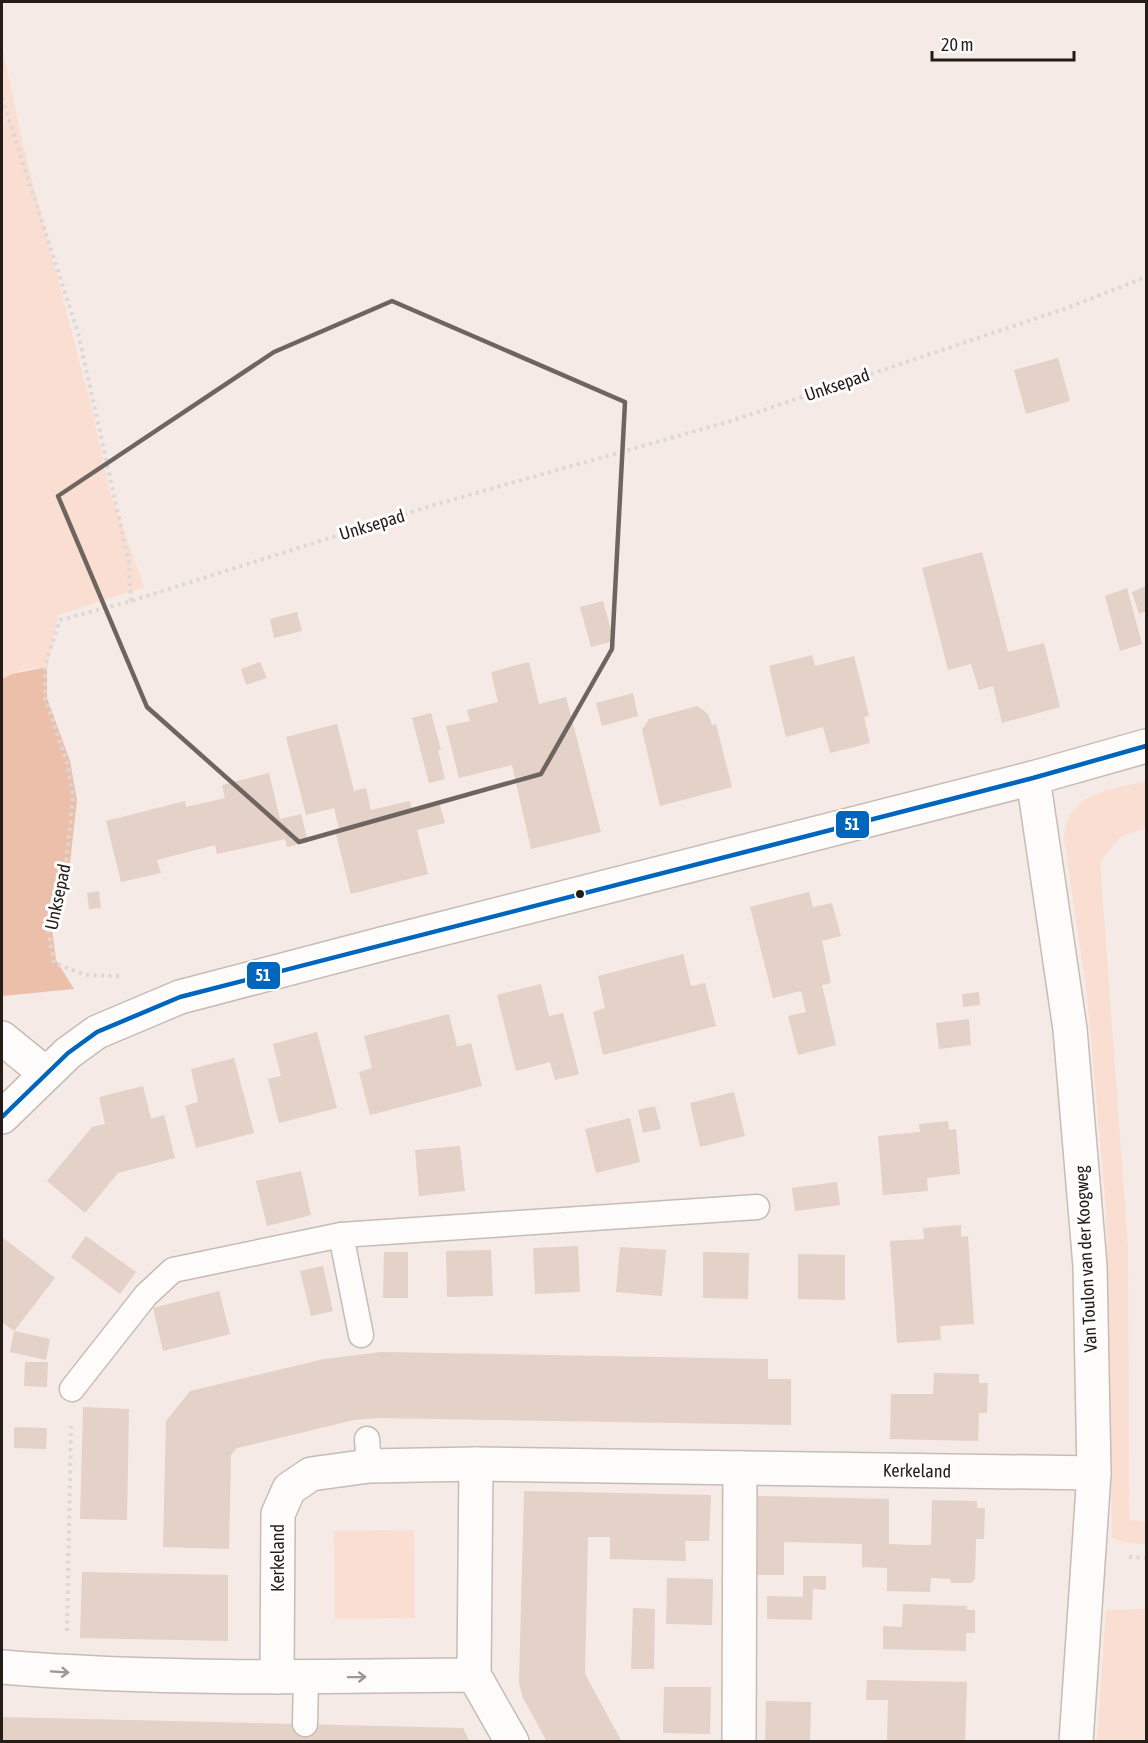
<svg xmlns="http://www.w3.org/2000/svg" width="1148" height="1743" viewBox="0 0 1148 1743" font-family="'Asap Condensed',sans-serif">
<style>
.green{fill:#faded1}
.forest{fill:#ecbfaa}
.building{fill:#e4d1c8}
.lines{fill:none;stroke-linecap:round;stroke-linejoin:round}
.service-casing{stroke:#c6bcb7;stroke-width:27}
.minor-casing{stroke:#c6bcb7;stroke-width:36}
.tertiary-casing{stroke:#c6bcb7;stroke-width:36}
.path{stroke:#dcd8d7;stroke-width:4;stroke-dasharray:3 4.5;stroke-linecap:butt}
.service{stroke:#fefcfb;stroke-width:24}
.minor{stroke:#fefcfb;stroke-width:33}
.tertiary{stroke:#fefcfb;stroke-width:33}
.bus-1-casing{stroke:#fff;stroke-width:9}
.bus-1{stroke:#0065bd;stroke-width:4.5}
.oneway{stroke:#9c9795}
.marked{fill:none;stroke:#6e6460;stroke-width:4.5;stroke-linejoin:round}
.bus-dot{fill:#251c18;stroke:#fff;stroke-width:2}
.labels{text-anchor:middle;stroke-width:6;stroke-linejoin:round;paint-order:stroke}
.street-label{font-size:18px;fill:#251c18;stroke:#fff}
.line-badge{stroke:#fff;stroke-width:2}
.badge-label{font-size:16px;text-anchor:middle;font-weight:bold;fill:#fff}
</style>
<rect width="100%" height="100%" fill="#f5eae5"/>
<g class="green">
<path d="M2,47L24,149L92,410L110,492L144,587L58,615L47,670C34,665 14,672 2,679Z"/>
<path d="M1146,781V828L1121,836L1100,861L1128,1248L1129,1520L1146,1522V1544L1123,1542L1112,1538L1106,1207L1087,995L1064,838C1065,832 1066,825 1068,819C1080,791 1120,788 1146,781Z"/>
<path d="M414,1530L415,1618L335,1619L334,1531Z"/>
<path d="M1146,1609V1741H1097L1106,1610Z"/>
</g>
<path class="forest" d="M42,668L47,670V698L70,761L77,800L69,872L52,929L56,960L74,989L2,996V679L12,674Z"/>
<g class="building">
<path d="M1058,358L1070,401L1026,414L1014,370Z"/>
<path d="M982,552L1008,652L1044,643L1060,707L1002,723L993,686L979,690L971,664L948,670L922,568Z"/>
<path d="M1146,586V611L1139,614L1132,592Z"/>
<path d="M1127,588L1142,644L1120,651L1105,596Z"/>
<path d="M603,601L614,641L591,647L580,607Z"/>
<path d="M297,612L302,631L274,638L270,619Z"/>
<path d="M812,655L815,666L854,656L869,716L864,717L870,743L830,753L823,727L786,737L769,666Z"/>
<path d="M260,662L267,678L246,685L241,669Z"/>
<path d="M529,662L539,704L566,697L601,832L531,849L512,765L459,778L446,726L470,721L467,710L498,702L491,672Z"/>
<path d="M633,693L638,716L602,726L596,703Z"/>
<path d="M697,706L708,714L712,725L716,724L732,787L660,806L642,730L649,719Z"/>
<path d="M431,713L441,750H438L445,779L429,783L412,718Z"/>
<path d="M337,724L354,791L366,788L371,810L410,801L412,809L439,802L445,823L417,830L428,874L351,894L336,834L340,833L334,808L306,815L286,737Z"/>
<path d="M269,773L280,819L301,814L308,842L287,847L285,839L217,854L215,845L157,860L161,873L121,882L106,821L185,801L186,807L225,798L222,785Z"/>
<path d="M99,891L101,908L89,909L87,893Z"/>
<path d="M809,892L813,907L832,903L841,936L822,941L831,983L822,985L836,1045L798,1055L788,1016L806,1012L801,991L773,998L750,907Z"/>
<path d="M683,954L691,986L705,983L716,1026L603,1055L593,1012L605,1008L598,976Z"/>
<path d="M541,984L549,1016L563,1013L579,1074L555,1080L550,1062L516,1071L497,995Z"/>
<path d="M979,992L980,1005L963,1007L962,994Z"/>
<path d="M449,1014L457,1047L471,1043L482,1086L370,1115L359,1072L372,1068L364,1036Z"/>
<path d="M969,1019L971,1045L939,1049L936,1023Z"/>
<path d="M317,1032L337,1108L279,1123L268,1079L281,1076L273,1044Z"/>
<path d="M234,1058L254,1133L196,1148L185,1106L198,1102L191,1069Z"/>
<path d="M143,1086L151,1119L164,1115L175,1158L118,1173L85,1213L47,1181L92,1127L105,1124L99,1097Z"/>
<path d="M734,1092L745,1136L700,1147L690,1103Z"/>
<path d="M655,1106L661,1129L643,1133L638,1110Z"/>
<path d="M630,1118L640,1162L596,1173L585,1129Z"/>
<path d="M948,1121L949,1130L956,1129L960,1174L927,1178L928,1191L883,1195L878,1136L920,1132L919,1124Z"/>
<path d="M460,1146L465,1191L419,1196L415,1150Z"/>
<path d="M301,1171L311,1215L267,1226L256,1181Z"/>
<path d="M837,1182L840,1205L795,1211L792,1188Z"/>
<path d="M961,1225V1237L968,1236L974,1324L940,1326L941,1340L897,1343L890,1241L924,1239L923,1228Z"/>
<path d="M86,1236L136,1272L120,1294L71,1257Z"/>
<path d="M2,1237L55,1278L14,1331L2,1322Z"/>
<path d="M578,1246L580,1292L535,1294L533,1248Z"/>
<path d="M620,1247L666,1250L662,1296L616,1292Z"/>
<path d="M491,1250L493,1296L447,1297L446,1251Z"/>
<path d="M384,1252H408V1298H383Z"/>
<path d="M703,1252L749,1253L748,1299L703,1298Z"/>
<path d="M798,1254L845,1255V1300L798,1299Z"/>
<path d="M323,1266L333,1311L311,1316L300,1271Z"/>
<path d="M219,1291L230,1334L163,1351L153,1308Z"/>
<path d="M14,1331L50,1339L46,1360L10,1352Z"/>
<path d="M381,1352L768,1359V1379H791V1425L379,1418L354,1420L237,1448L231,1455L229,1549L163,1547L166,1421L190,1391L324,1359Z"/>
<path d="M25,1362H48L47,1387L24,1386Z"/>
<path d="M934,1373L979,1374V1383H988L987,1413H979L978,1441L890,1439L891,1394H933Z"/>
<path d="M83,1407L129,1409L127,1520L80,1519Z"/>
<path d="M14,1427L47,1428L46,1449L14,1448Z"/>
<path d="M524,1491L711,1495L709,1541H685L686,1561L610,1559V1537H588L585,1674L622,1742H547L523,1698L519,1683Z"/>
<path d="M758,1496L889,1499V1544L909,1545H931L932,1500L977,1501V1508H985L984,1539H976L975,1579L971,1583H951L950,1579L931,1578L930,1592L887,1591V1568L862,1567V1544L826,1543L784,1542V1575H757Z"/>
<path d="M82,1572L228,1575V1641L80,1638Z"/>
<path d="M803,1576H826V1590L813,1589L812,1620L767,1619V1596L803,1597Z"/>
<path d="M667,1578L713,1579L712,1625L666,1624Z"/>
<path d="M903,1604L967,1606V1610H975V1633H966V1651L883,1649V1626L902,1627Z"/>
<path d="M633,1608L655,1609L654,1669H631Z"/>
<path d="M867,1680L967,1682L965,1742H887L888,1700H866Z"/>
<path d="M664,1687H711L710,1734L663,1733Z"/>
<path d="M766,1701L811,1702L810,1742H765Z"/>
<path d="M2,1717L463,1728L470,1742H2Z"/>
</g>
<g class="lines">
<defs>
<g id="service">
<path d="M361,1335L341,1235L757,1207"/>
<path d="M72,1389L146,1295L173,1270L341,1235"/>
<path d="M367,1439L369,1466"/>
<path d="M305,1724L306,1677"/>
</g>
<g id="minor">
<path d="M2,1038L45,1073"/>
<path d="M476,1464L474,1675L512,1742"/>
<path d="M2,1667C159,1680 316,1677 474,1675"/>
<path d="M277,1677L278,1514L289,1489L311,1474L369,1466L476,1464L1094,1473"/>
<path d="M739,1742L740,1468"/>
</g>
<g id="tertiary">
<path d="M1033,778L1070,1029L1090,1266L1094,1473L1076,1742"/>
<path d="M2,1117L68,1053L97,1032L180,997L382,944L1033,778L1146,746"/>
</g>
</defs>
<use href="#service" class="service-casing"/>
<use href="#minor" class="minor-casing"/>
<use href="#tertiary" class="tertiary-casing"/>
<g class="path">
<path d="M2,98L78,333L129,563L131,601"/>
<path d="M119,976L86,975L54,963L48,929L65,872L73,797L67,763L45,698V665L60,620L131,601L437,504L731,421L1067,308L1146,277"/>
<path d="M1129,1557L1146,1558"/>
<path d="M67,1631L71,1426"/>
</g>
<use href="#service" class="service"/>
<use href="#minor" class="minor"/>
<use href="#tertiary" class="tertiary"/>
<defs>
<path id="bus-1" d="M2,1117L68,1053L97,1032L180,997L1033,778L1146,746"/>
</defs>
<use href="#bus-1" class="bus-1-casing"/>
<use href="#bus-1" class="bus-1"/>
</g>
<defs><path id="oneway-shaft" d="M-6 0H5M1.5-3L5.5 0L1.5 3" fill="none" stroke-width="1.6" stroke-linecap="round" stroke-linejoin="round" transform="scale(1.5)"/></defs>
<g class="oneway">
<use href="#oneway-shaft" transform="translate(60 1672) rotate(4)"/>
<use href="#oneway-shaft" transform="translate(357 1677) rotate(-1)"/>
</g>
<path class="marked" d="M392,301L625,402L612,649L541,774L299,842L147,707L58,496L274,352Z"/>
<circle class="bus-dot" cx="580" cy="894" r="5"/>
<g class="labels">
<g class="street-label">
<text transform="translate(837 385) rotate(-19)" y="6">Unksepad</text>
<text transform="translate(372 525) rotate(-17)" y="6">Unksepad</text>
<text transform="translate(58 897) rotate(-78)" y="6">Unksepad</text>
<text transform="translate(1086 1259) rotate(-93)" y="6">Van Toulon van der Koogweg</text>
<text transform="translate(917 1471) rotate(1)" y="6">Kerkeland</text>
<text transform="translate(278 1558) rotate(-90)" y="6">Kerkeland</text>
</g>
</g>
<g class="line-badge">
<rect x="835" y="810" width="35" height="29" rx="6" fill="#0065bd"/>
<rect x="246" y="961" width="35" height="29" rx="6" fill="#0065bd"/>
</g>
<g class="badge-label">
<text x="852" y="830">51</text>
<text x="263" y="981">51</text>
</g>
<rect width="1148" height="1743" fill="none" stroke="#251c18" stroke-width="6"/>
<path d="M932 51v9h142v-9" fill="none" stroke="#251c18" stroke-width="3"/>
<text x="941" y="51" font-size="18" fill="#251c18" stroke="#ffffff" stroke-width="4.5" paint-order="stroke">20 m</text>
</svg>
